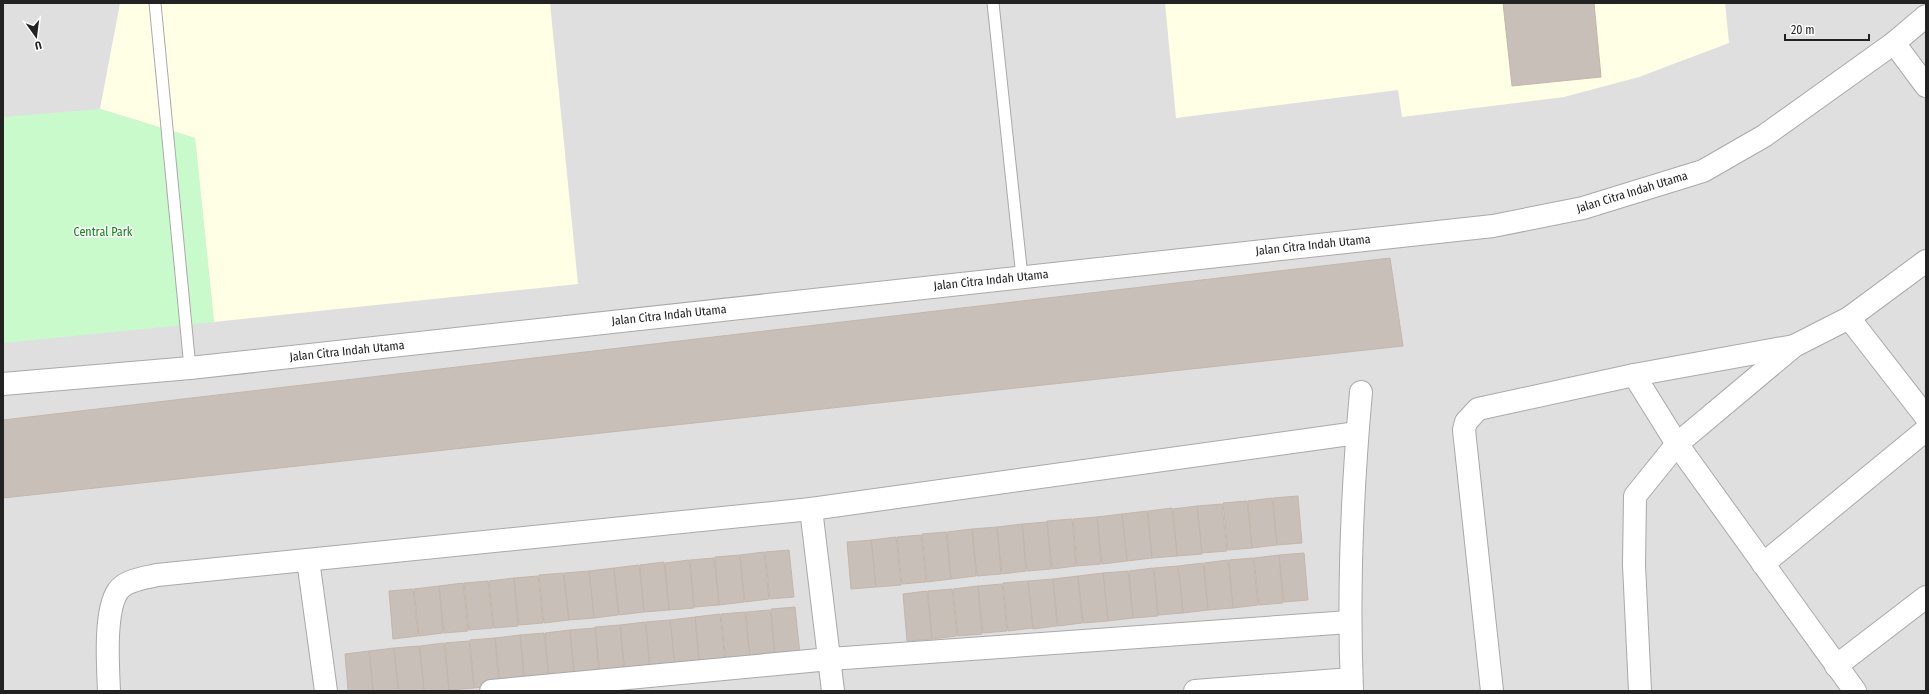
<svg xmlns="http://www.w3.org/2000/svg" width="1929" height="694" viewBox="0 0 1929 694" font-family="'Fira Sans Condensed',sans-serif">
<style>
.residential{fill:#e0dfdf}
.education{fill:#ffffe5}
.park{fill:#c8facc}
.building{fill:#c7bfb8;stroke:#c4b6ab}
.lines{fill:none;stroke-linecap:round;stroke-linejoin:round}
.lane-casing{stroke:#a9a9a9;stroke-width:13}
.street-casing{stroke:#a9a9a9;stroke-width:24}
.lane{stroke:#fff;stroke-width:11}
.street{stroke:#fff;stroke-width:22}
.labels{text-anchor:middle;stroke-width:3;stroke-linejoin:round;paint-order:stroke}
.street-label{font-size:12px;fill:#222;stroke:#fff}
.park-label{font-size:12px;fill:#0c8416;stroke:#fff}
</style>
<rect width="100%" height="100%" fill="#f2efe9"/>
<rect class="residential" x="3" y="3" width="1923" height="688"/>
<g class="education">
<path d="M120,3H550L578,284L214,322L195,138L100,109Z"/>
<path d="M1165,3H1725L1729,43L1639,77L1564,97L1402,117L1398,90L1176,118Z"/>
</g>
<path class="park" d="M100,109L195,138L214,322L3,343V117Z"/>
<g class="building">
<path d="M1503,3H1594L1601,77L1512,86Z"/>
<path d="M1390,258L1403,346L3,498V420Z"/>
<path d="M1298,496L1302,543L1277,545L1273,498Z"/>
<path d="M1272,498L1277,545L1252,548L1248,501Z"/>
<path d="M1247,501L1252,548L1228,550L1223,503Z"/>
<path d="M1222,504L1227,551L1202,553L1197,506Z"/>
<path d="M1197,506L1202,554L1177,556L1173,509Z"/>
<path d="M1172,508L1177,556L1152,558L1148,511Z"/>
<path d="M1147,511L1152,558L1127,561L1122,514Z"/>
<path d="M1122,514L1127,561L1102,564L1097,517Z"/>
<path d="M1097,517L1101,564L1077,566L1073,519Z"/>
<path d="M1072,519L1076,566L1052,569L1047,521Z"/>
<path d="M1047,522L1051,569L1027,571L1022,524Z"/>
<path d="M1022,524L1026,571L1002,574L997,527Z"/>
<path d="M997,527L1001,574L977,576L972,529Z"/>
<path d="M972,529L976,576L951,579L947,532Z"/>
<path d="M946,532L951,579L927,582L922,534Z"/>
<path d="M921,535L926,582L902,584L897,537Z"/>
<path d="M896,537L901,585L876,587L871,540Z"/>
<path d="M871,540L876,587L851,589L847,542Z"/>
<path d="M789,550L794,597L770,599L765,552Z"/>
<path d="M764,552L769,599L745,602L740,555Z"/>
<path d="M1304,553L1308,600L1284,602L1279,555Z"/>
<path d="M740,555L744,602L719,605L715,557Z"/>
<path d="M1279,555L1283,603L1259,605L1254,558Z"/>
<path d="M714,558L719,605L694,607L690,560Z"/>
<path d="M1253,558L1258,605L1233,608L1229,560Z"/>
<path d="M689,560L694,608L669,610L665,563Z"/>
<path d="M1228,560L1233,608L1208,610L1204,563Z"/>
<path d="M664,562L669,610L644,612L640,565Z"/>
<path d="M1203,563L1208,610L1183,613L1178,566Z"/>
<path d="M639,565L644,612L619,615L614,568Z"/>
<path d="M1178,566L1183,613L1158,615L1154,568Z"/>
<path d="M614,568L618,615L594,618L589,571Z"/>
<path d="M1153,568L1158,616L1133,618L1129,571Z"/>
<path d="M589,571L594,618L569,620L564,573Z"/>
<path d="M1128,571L1133,618L1108,621L1103,573Z"/>
<path d="M563,573L569,620L544,623L539,575Z"/>
<path d="M1103,573L1108,621L1083,623L1078,576Z"/>
<path d="M538,576L543,623L519,625L514,578Z"/>
<path d="M1078,576L1082,623L1058,626L1053,579Z"/>
<path d="M514,578L518,626L494,628L489,581Z"/>
<path d="M1053,579L1057,626L1033,629L1028,581Z"/>
<path d="M488,581L493,628L469,630L464,583Z"/>
<path d="M1028,581L1033,628L1008,631L1003,583Z"/>
<path d="M463,583L468,631L444,633L439,586Z"/>
<path d="M1002,584L1007,631L983,633L978,586Z"/>
<path d="M439,586L443,633L419,636L414,589Z"/>
<path d="M978,586L982,634L958,636L953,589Z"/>
<path d="M413,589L418,636L393,639L389,591Z"/>
<path d="M952,589L957,636L932,639L928,591Z"/>
<path d="M927,591L932,639L907,641L903,594Z"/>
<path d="M795,607L800,654L775,657L771,609Z"/>
<path d="M770,610L775,657L750,659L746,612Z"/>
<path d="M745,612L750,659L726,662L721,614Z"/>
<path d="M720,614L725,662L700,664L695,617Z"/>
<path d="M695,617L699,664L675,667L670,620Z"/>
<path d="M670,620L675,667L650,670L646,622Z"/>
<path d="M645,622L650,670L625,672L620,625Z"/>
<path d="M620,625L624,672L600,675L595,627Z"/>
<path d="M595,628L599,675L575,677L570,630Z"/>
<path d="M570,630L574,678L549,680L545,633Z"/>
<path d="M544,633L549,680L525,683L520,635Z"/>
<path d="M520,635L524,682L500,685L495,638Z"/>
<path d="M495,638L499,685L474,688L470,640Z"/>
<path d="M469,641L474,688L449,690L445,643Z"/>
<path d="M444,643L449,691H424L420,646Z"/>
<path d="M419,646L424,691H399L394,648Z"/>
<path d="M394,648L398,691H373L369,651Z"/>
<path d="M369,651L373,691H348L345,654Z"/>
</g>
<g class="lines">
<defs>
<g id="lane">
<path d="M155,3L190,368"/>
<path d="M993,3L1022,277"/>
</g>
<g id="street">
<path d="M1894,43L1926,86"/>
<path d="M1849,318L1926,417"/>
<path d="M1634,375L1677,444L1855,691"/>
<path d="M3,384L190,368L1493,226L1583,208L1703,171L1764,136L1894,43L1926,16"/>
<path d="M811,509L833,691"/>
<path d="M308,560L326,691"/>
<path d="M1763,564L1926,430"/>
<path d="M1836,666L1926,597"/>
<path d="M109,691C108,667 104,611 118,591C125,580 145,578 157,575L811,509L1357,433"/>
<path d="M491,691L830,659L1349,622"/>
<path d="M1195,691L1351,679"/>
<path d="M1352,691C1348,592 1352,491 1361,392"/>
<path d="M1492,691L1464,430L1466,422L1478,409L1634,375L1794,346"/>
<path d="M1640,691L1634,565L1635,496L1677,444L1794,346L1849,318L1926,261"/>
</g>
</defs>
<use href="#lane" class="lane-casing"/>
<use href="#street" class="street-casing"/>
<use href="#lane" class="lane"/>
<use href="#street" class="street"/>
</g>
<g class="labels">
<g class="street-label">
<text transform="translate(1632 192) rotate(-17)" y="4">Jalan Citra Indah Utama</text>
<text transform="translate(1313 245) rotate(-6)" y="4">Jalan Citra Indah Utama</text>
<text transform="translate(991 280) rotate(-6)" y="4">Jalan Citra Indah Utama</text>
<text transform="translate(669 315) rotate(-6)" y="4">Jalan Citra Indah Utama</text>
<text transform="translate(347 351) rotate(-6)" y="4">Jalan Citra Indah Utama</text>
</g>
<g class="park-label">
<text x="103" y="236">Central Park</text>
</g>
</g>
<rect width="1929" height="694" fill="none" stroke="#222222" stroke-width="8"/>
<g transform="translate(36 36) rotate(166)" stroke="#ffffff" stroke-width="3" paint-order="stroke">
<path d="M0-3L7 15L0 10L-7 15Z" fill="#222222"/>
<text y="-6" font-size="11" font-weight="bold" text-anchor="middle" fill="#222222">U</text>
</g>
<path d="M1785 34v6h84v-6" fill="none" stroke="#222222" stroke-width="2"/>
<text x="1791" y="34" font-size="12" fill="#222222" stroke="#ffffff" stroke-width="3" paint-order="stroke">20 m</text>
</svg>
